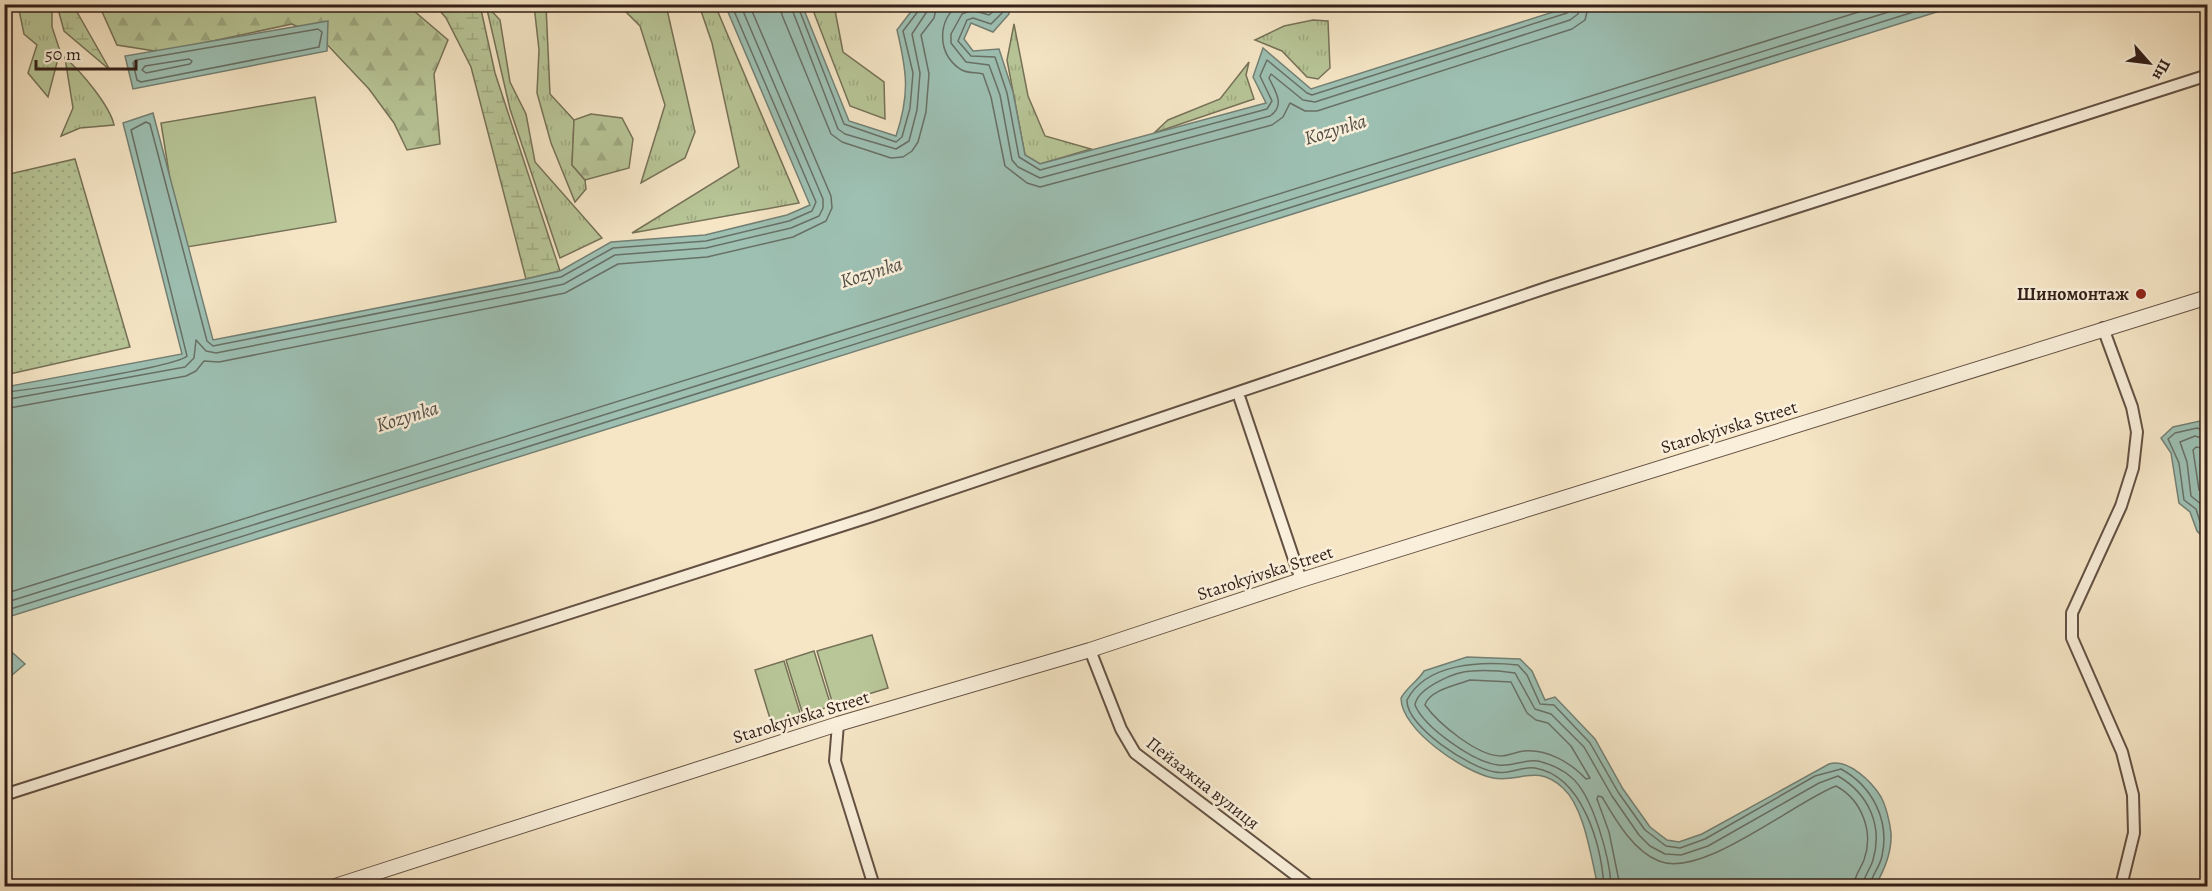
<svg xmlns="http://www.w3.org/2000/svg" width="2212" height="891" viewBox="0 0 2212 891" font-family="Alegreya,serif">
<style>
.grass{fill:url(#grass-tufts);stroke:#767258;stroke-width:1.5}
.forest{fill:url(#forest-firs);stroke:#767258;stroke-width:1.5}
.wetland{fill:url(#wetland-marsh);stroke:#767258;stroke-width:1.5}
.garden{fill:url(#garden-dots);stroke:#767258;stroke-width:1.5}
.pitch{fill:#b8c698;stroke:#767258;stroke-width:1.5}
.water{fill:#9dc0b3;stroke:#738075;stroke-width:1.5}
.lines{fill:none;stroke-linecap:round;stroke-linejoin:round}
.shore{stroke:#687066;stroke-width:1.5}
.minor-casing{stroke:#645144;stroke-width:14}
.tertiary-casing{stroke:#645144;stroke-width:16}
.minor{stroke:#f9efda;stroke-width:10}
.tertiary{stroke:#f9efda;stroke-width:14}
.poi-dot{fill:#8f2418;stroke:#f9efda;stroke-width:2}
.labels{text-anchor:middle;stroke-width:5;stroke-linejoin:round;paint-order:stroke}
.poi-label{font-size:18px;font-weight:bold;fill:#331f18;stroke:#f9efda;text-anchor:end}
.street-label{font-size:18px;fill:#331f18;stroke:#f9efda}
.water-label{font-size:20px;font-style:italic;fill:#534f46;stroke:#f9efda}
</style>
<defs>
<pattern id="grass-tufts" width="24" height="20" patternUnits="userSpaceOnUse" patternTransform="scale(1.5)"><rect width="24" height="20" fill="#b8c698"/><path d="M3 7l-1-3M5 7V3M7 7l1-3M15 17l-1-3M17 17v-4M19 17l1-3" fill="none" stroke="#9faa82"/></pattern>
<pattern id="forest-firs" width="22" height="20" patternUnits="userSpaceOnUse" patternTransform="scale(1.5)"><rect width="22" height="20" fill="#b8c698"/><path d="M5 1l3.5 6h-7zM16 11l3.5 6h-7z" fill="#9faa82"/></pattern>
<pattern id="wetland-marsh" width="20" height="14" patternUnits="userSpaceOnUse" patternTransform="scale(1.5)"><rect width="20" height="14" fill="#b8c698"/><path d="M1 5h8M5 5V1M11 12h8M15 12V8" fill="none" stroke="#9faa82"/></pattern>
<pattern id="garden-dots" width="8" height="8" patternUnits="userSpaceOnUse" patternTransform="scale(1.5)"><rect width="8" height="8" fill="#b8c698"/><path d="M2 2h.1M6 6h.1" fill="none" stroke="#9faa82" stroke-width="1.8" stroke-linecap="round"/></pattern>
</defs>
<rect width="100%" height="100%" fill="#f6e6c6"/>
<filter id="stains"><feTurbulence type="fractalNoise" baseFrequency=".00333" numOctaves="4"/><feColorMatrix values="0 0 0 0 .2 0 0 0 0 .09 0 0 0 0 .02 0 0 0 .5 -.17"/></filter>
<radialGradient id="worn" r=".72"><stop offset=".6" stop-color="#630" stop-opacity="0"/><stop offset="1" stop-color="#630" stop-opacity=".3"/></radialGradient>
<g class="grass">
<path d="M18,5H52V27L60,51L48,97L28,73L37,45L24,34Z"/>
<path d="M486,5L500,20L510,82L526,114L535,162L602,238L560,258L510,109Z"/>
<path d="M534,5H546L550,94L574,120L572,165L585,180L586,189L575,202L551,143L537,93L539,50Z"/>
<path d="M619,5H666L695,132L685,158L641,183L665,105L640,26Z"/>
<path d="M699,5H715L799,203L632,233L739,167L712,43Z"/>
<path d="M811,5H834L843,52L884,82L885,119L850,106Z"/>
<path d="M1313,20L1328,21L1330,68L1318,79L1307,77L1282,51L1255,40L1284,26Z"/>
<path d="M1014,24L1028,96L1045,136L1091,149L1040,164L1025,155L1007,60Z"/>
<path d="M65,58C81,71 110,106 114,125L80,128L61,136L73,108Z"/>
<path d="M1249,62L1246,75L1254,99L1154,133L1168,120L1220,99Z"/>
</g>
<g class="forest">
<path d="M207,4L209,8L224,7V4L407,5L448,40L434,74L440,144L407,150L394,123L369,89L320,37L292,24L161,52L117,45L99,5Z"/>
<path d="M591,114L622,118L633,139L629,168L585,180L572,165L574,120Z"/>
</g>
<g class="wetland">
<path d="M57,5H73L110,70L64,31Z"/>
<path d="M435,5H480L495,73L560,271L526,279L471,67L446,18Z"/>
</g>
<path class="garden" d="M75,159L130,347L5,375V175Z"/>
<g class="pitch">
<path d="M315,97L336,222L181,248L161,123Z"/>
<path d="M872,635L888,688L833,705L817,651Z"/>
<path d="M814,651L831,706L803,715L786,660Z"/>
<path d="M784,661L801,716L772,725L755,670Z"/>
</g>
<g class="water">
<path d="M725,5H802L849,121L896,136C910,94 907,72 897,30L916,5H1009V14L993,32L971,23L964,39L973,51L999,49L1013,92L1025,155L1040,164L1266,103L1253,77L1263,48L1311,89L1575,5H1959L5,618V387L182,354L123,123L153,113L213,340L526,279L560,271L611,242L705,235L787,215L810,205Z"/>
<path d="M328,21L327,51L133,89L125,56Z"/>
<path d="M2200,421L2207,431V541L2197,531L2190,512L2179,503L2171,453L2161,438L2173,427Z"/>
<path d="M4,645L25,664L5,681H4Z"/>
<path d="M1467,657L1520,659L1532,671L1545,700L1555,697L1595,739L1623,789L1650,827L1667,840L1679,842L1702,834L1829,764C1848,758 1872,782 1881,797C1886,806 1890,823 1891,833C1892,852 1884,871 1875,886H1598C1591,859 1585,808 1563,788C1536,763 1520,783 1493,778C1464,772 1401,730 1401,698C1407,687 1418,681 1424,671Z"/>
</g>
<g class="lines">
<g class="shore">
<path d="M780,4L782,15L831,134L842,142L891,158L903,157L912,151L918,142L926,112L929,74L921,35L934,18L937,4"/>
<path d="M790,4L838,129L845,134L896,149L909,141L917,110L920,73L912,34L926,13L928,4"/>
<path d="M797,4L844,124L896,142L902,137L910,108L913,73L903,31L919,10L921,4"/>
<path d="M959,4C937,21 937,53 960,69C968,74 976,72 983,74L991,97L1005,166L1027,183L1040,187L1272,125L1283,117L1290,103L1305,111H1317L1572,29L1585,20L1589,4"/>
<path d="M995,4V10L989,15L972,10L962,14L951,34V43L966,62L989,65L1000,95L1012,160L1018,167L1040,178L1270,116C1286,105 1275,91 1269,78L1271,74L1303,100L1315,102L1570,20L1578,14L1580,4"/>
<path d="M1003,4L1002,13L991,24L973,18L967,20L958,41L971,56L995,57L1007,93L1019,157L1040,170L1267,109L1272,101L1260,76L1267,60L1307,93L1312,95L1567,13L1572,4"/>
<path d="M318,29L322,32L319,47L141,82L137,80L133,63L136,60Z"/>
<path d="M189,59L192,61L190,64L146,73L142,70L145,66Z"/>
<path d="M4,392C26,391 178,366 187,356L131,130L146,122L150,124L207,341L213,346L561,277L613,248L706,241L789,221L812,211L816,202L731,4"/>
<path d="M4,400L185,367L194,358L196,340L206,351L216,353L528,292L564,284L615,255L706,248L791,228L819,216L823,208V199L740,4"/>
<path d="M4,409L186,376L196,371L204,361L219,362L565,293L618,264L707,257L793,237L826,221L832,208L831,196L749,4"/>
<path d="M2208,432L2197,428L2175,433L2168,439L2179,463L2184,500L2196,509L2202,528L2208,533"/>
<path d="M2208,440L2195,436L2180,442L2187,462L2191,496L2202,505L2208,520"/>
<path d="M2208,449L2196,447L2193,450L2199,490L2208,498"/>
<path d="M4,594L1884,4"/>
<path d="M4,603L1914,4"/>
<path d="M4,611L1939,4"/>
<path d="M1470,680L1511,682L1527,713L1536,720L1548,723L1571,746L1590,778L1586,779C1570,762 1547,749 1524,751C1516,752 1508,756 1501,756C1477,756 1438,723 1425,705C1429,690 1457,685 1470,680Z"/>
<path d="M1604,886C1601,845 1583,776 1535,768C1521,766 1509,775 1495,772C1470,768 1406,727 1407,700C1426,663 1481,661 1518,665L1527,675L1540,704L1554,705L1590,743L1618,792L1645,830L1666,846L1680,848L1705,839L1815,776L1841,769C1872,786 1890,820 1882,856C1880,867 1871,876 1870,886"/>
<path d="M1611,886C1610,859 1593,795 1571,777C1562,769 1550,764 1538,761C1524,759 1512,767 1498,765C1473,762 1424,727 1415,705C1417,688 1456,671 1472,671C1486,670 1501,671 1515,673L1535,709L1551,714L1584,747L1612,796L1639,835L1650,846L1665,854L1681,855L1708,846L1819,783L1838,776C1869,794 1883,826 1873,860C1870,870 1863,877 1863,886"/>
<path d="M1620,886L1609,832L1597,799L1598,796L1602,797C1615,819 1633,851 1659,861C1702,879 1794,802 1836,786C1862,800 1874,832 1864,860C1860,870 1854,876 1854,886"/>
</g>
<defs>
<g id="minor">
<path d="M2103,328L2132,407L2137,432L2133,468L2121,506L2072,613V638L2122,752L2133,795L2134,833L2121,886"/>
<path d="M1240,399L1301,580"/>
<path d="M1090,650L1121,729L1135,753L1310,886"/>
<path d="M838,724L835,761L874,886"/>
<path d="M4,795L872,516L1552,286L2208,75"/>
</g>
<path id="tertiary" d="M335,886L838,724L1090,650L1301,580L2208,297"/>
</defs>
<use href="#minor" class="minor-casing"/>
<use href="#tertiary" class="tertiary-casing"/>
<use href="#minor" class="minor"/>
<use href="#tertiary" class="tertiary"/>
</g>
<circle class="poi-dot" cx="2141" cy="294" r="6"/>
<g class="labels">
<g class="poi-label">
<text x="2129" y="300">Шиномонтаж</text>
</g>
<g class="street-label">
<text transform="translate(1729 427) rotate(-17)" y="6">Starokyivska Street</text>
<text transform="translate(1265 573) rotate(-18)" y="6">Starokyivska Street</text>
<text transform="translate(801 717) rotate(-17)" y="6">Starokyivska Street</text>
<text transform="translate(1203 783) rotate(38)" y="6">Пейзажна вулиця</text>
</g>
<g class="water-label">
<text transform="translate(1335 129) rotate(-17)" y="7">Kozynka</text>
<text transform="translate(871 272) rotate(-17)" y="7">Kozynka</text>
<text transform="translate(407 416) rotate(-17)" y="7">Kozynka</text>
</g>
</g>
<rect width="2212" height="891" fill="none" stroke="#f6e6c6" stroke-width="24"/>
<rect x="6" y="6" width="2200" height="879" fill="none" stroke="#331f18" stroke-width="3"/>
<rect x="12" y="12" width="2188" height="867" fill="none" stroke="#331f18" stroke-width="1.5"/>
<g transform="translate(2149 63) rotate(118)" stroke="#f9efda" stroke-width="4.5" paint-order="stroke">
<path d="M0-4.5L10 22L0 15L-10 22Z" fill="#331f18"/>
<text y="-9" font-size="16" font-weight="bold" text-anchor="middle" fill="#331f18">Пн</text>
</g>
<path d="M36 60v9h100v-9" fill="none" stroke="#331f18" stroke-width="3"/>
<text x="45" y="60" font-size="18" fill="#331f18" stroke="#f9efda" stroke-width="4.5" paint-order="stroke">50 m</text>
<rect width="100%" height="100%" filter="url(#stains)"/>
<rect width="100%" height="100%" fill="url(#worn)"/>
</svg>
